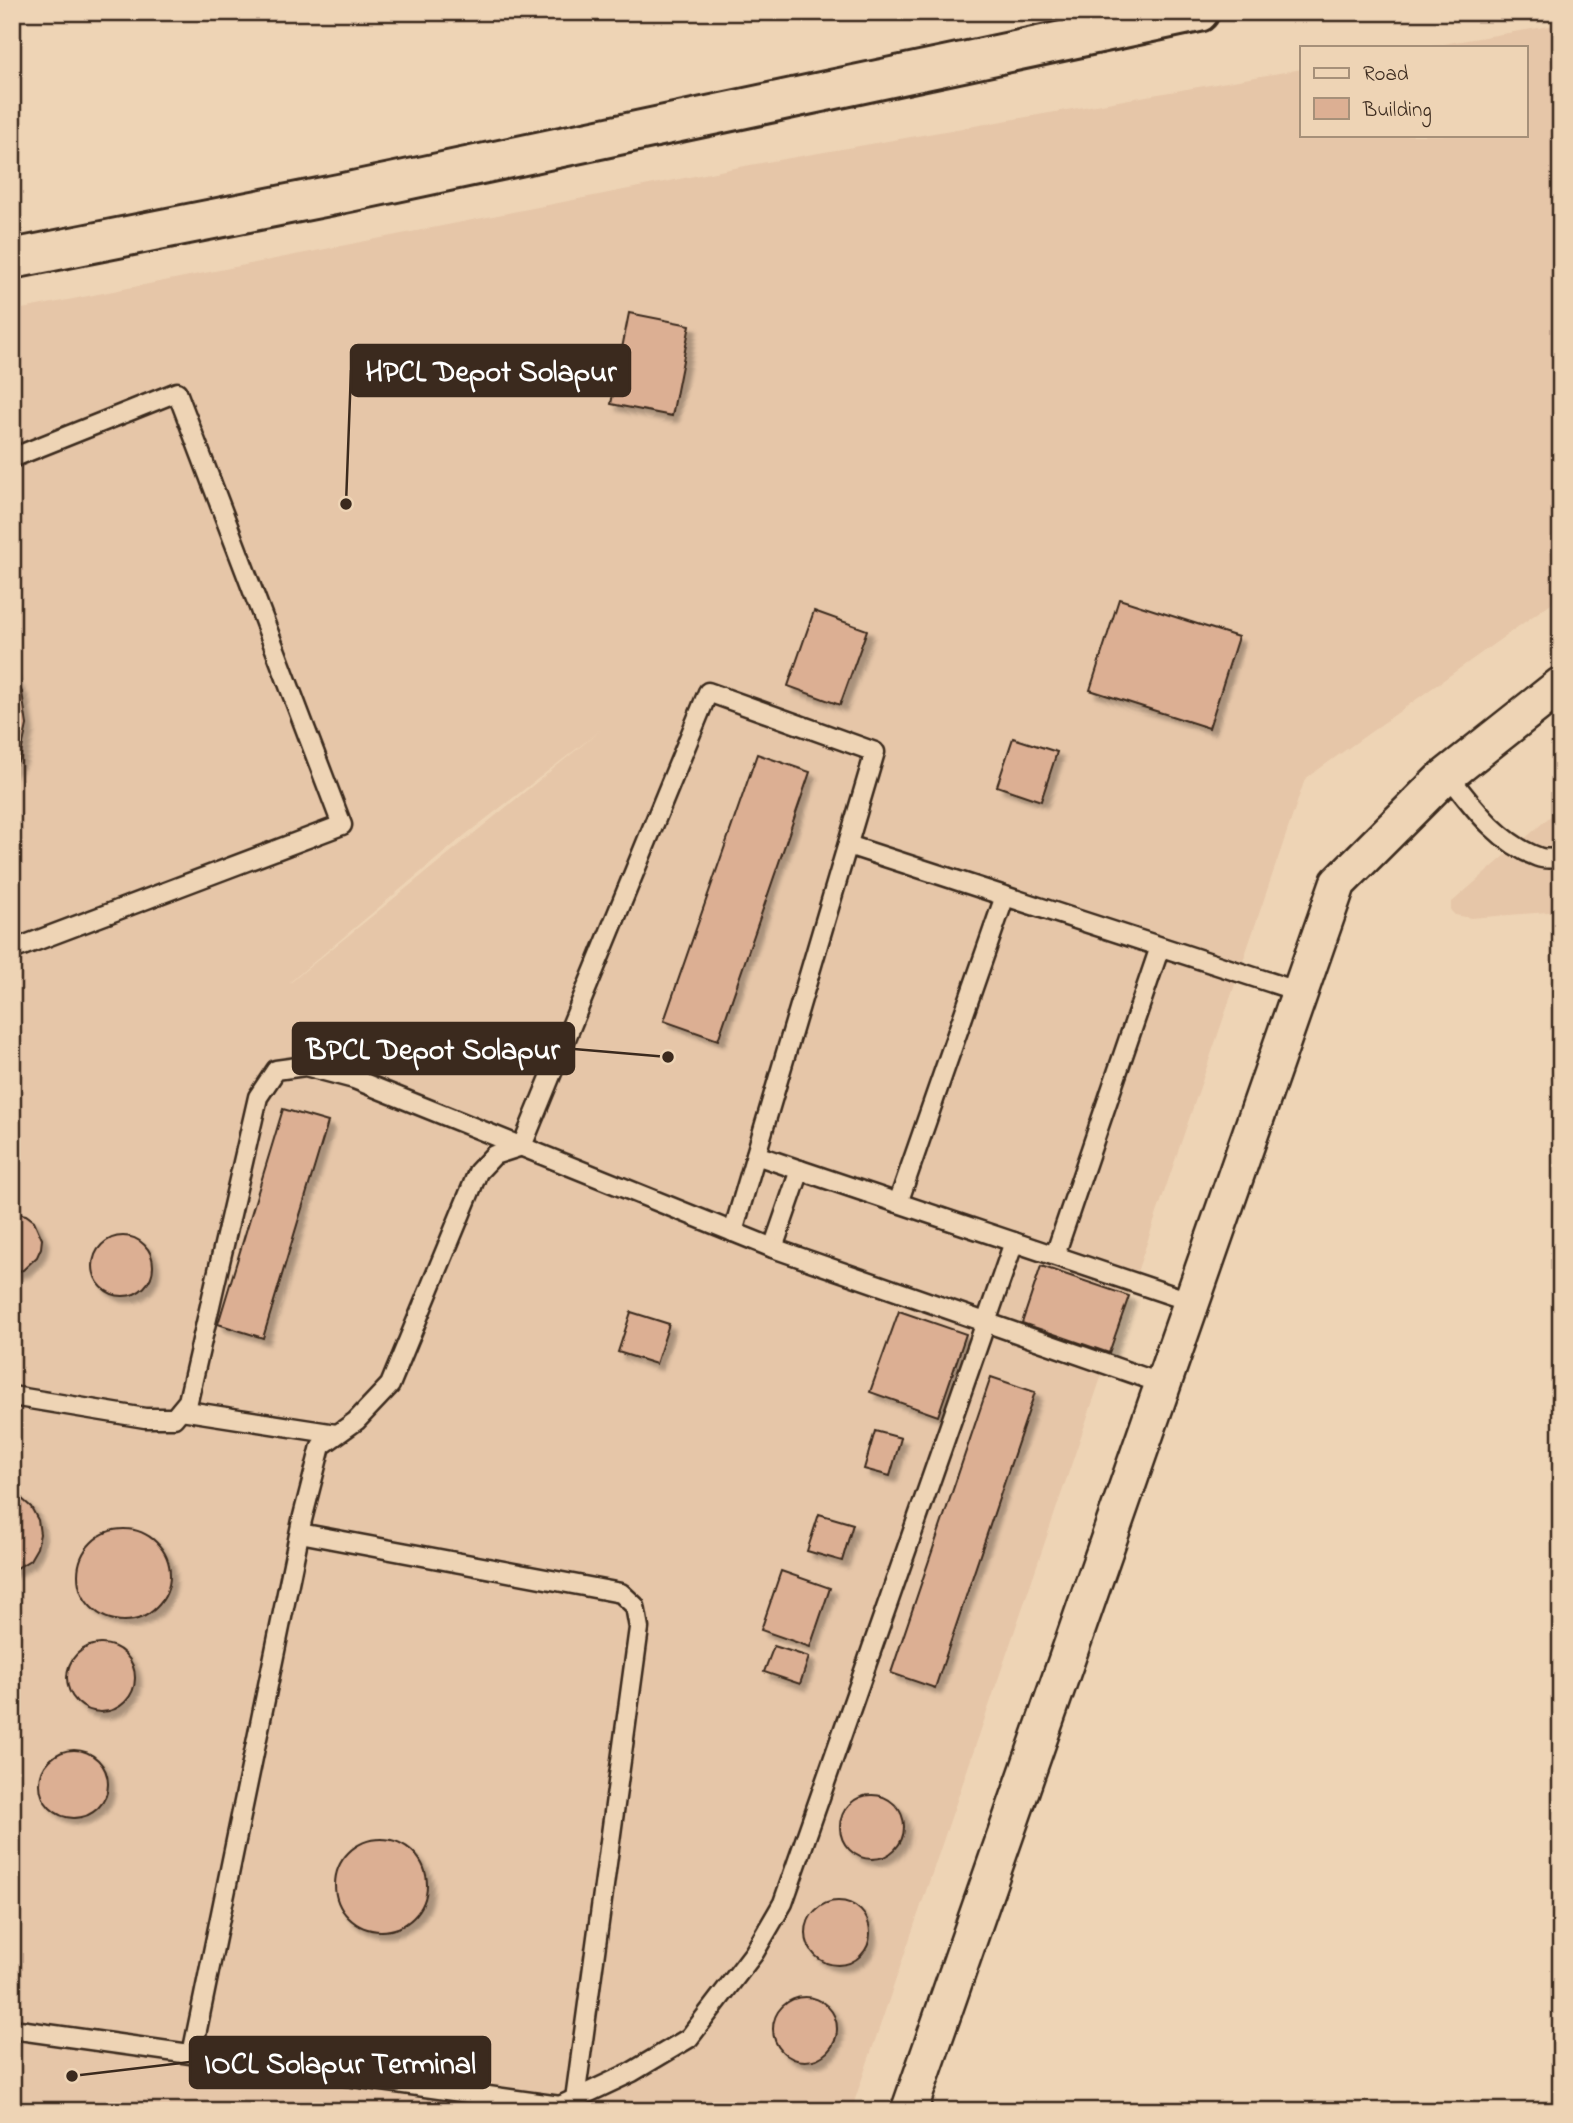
<svg xmlns="http://www.w3.org/2000/svg" width="1573" height="2123" viewBox="0 0 1573 2123" font-family="'Indie Flower',sans-serif">
<style>
.built{fill:#e6c6a8;fill-rule:evenodd}
.building{fill:#dcaf93;stroke:#3b2a1e;stroke-width:2;filter:url(#shadow)}
.lines{fill:none;stroke-linecap:round;stroke-linejoin:round}
.lane-casing{stroke:#3b2a1e;stroke-width:23}
.street-casing{stroke:#3b2a1e;stroke-width:40}
.secondary-casing{stroke:#3b2a1e;stroke-width:44}
.lane{stroke:#eed4b5;stroke-width:18}
.street{stroke:#eed4b5;stroke-width:35}
.secondary{stroke:#eed4b5;stroke-width:38}
.leader{fill:none;stroke:#3b2a1e;stroke-width:2.5}
.callout-dot{fill:#3b2a1e;stroke:#eed4b5;stroke-width:2.5}
.callout{fill:#3b2a1e;stroke:#3b2a1e;stroke-width:2.5}
.callout-label{font-size:30px;text-anchor:middle;font-weight:bold;fill:#fff}
</style>
<defs>
<filter id="shadow"><feDropShadow dx="6" dy="6" stdDeviation="2" flood-color="#0004"/></filter>
</defs>
<rect width="100%" height="100%" fill="#eed4b5"/>
<filter id="ink" filterUnits="userSpaceOnUse"><feTurbulence type="fractalNoise" baseFrequency=".0143" numOctaves="2"/><feDisplacementMap in="SourceGraphic" scale="14" xChannelSelector="R" yChannelSelector="G"/><feConvolveMatrix kernelMatrix="1 2 1 2 8 2 1 2 1" color-interpolation-filters="sRGB"/></filter>
<g filter="url(#ink)">
<g class="built">
<path d="M1561,24V596L1305,779L851,2111H12V311L750,165L1302,69V135H1526V47H1426ZM601,730L291,982H290L465,835Z"/>
<path d="M1561,807V911L1471,918L1455,915L1451,911V903Z"/>
</g>
<g class="building">
<path d="M629,313L690,325L672,416L611,404Z"/>
<path d="M1119,599L1238,637L1209,728L1090,690Z"/>
<path d="M814,611L867,630L840,705L788,686Z"/>
<path d="M12,674L22,692L27,725L20,758L12,770Z"/>
<path d="M1013,738L1057,752L1041,801L997,786Z"/>
<path d="M757,754L810,772L718,1040L664,1021Z"/>
<path d="M283,1109L328,1122L263,1338L218,1324Z"/>
<path d="M12,1212L26,1215L34,1221L42,1239L41,1248L37,1257L23,1270L13,1272Z"/>
<circle cx="123" cy="1266" r="30"/>
<path d="M1041,1266L1129,1296L1109,1353L1022,1323Z"/>
<path d="M899,1311L966,1334L938,1416L870,1392Z"/>
<path d="M631,1312L669,1324L656,1364L618,1352Z"/>
<path d="M991,1377L1035,1392L935,1688L891,1673Z"/>
<path d="M875,1431L901,1438L890,1476L864,1469Z"/>
<path d="M12,1493L21,1498L31,1507L38,1520L40,1534L37,1548L30,1560L12,1571Z"/>
<path d="M819,1514L853,1524L842,1561L807,1551Z"/>
<circle cx="124" cy="1575" r="46"/>
<path d="M781,1571L830,1588L810,1647L761,1630Z"/>
<circle cx="101" cy="1678" r="34"/>
<path d="M774,1646L809,1657L800,1684L764,1672Z"/>
<circle cx="74" cy="1784" r="34"/>
<circle cx="872" cy="1827" r="32"/>
<circle cx="381" cy="1885" r="46"/>
<circle cx="838" cy="1933" r="32"/>
<circle cx="805" cy="2029" r="32"/>
</g>
<g class="lines">
<defs>
<g id="lane">
<path d="M12,458L177,392L342,825L12,950"/>
<path d="M1448,775C1473,807 1499,843 1538,857C1545,860 1554,858 1561,858"/>
<path d="M848,845L1300,992"/>
<path d="M756,1155L800,1170"/>
<path d="M898,1203L1005,896"/>
<path d="M1055,1255L1160,947"/>
<path d="M1163,1384L773,1248L800,1170L1192,1302"/>
<path d="M12,1396L145,1418H174L188,1401L258,1097L276,1070L305,1066L354,1079L773,1248"/>
<path d="M181,1410L336,1434"/>
<path d="M300,1533L621,1593L635,1606L639,1628L575,2099"/>
<path d="M12,2029L560,2106L632,2072L689,2038L754,1953L783,1903L1014,1242"/>
<path d="M192,2054L302,1520L321,1446L356,1421L390,1385L478,1172L494,1155L522,1146L708,692L875,752L733,1232"/>
</g>
<path id="street" d="M909,2111L1338,883L1440,781L1561,685"/>
<path id="secondary" d="M12,259L344,193L1199,12"/>
</defs>
<use href="#lane" class="lane-casing"/>
<use href="#street" class="street-casing"/>
<use href="#secondary" class="secondary-casing"/>
<use href="#lane" class="lane"/>
<use href="#street" class="street"/>
<use href="#secondary" class="secondary"/>
</g>
</g>
<path class="leader" d="M346 504L351 370M668 1057L574 1049M72 2076L190 2062"/>
<g class="callout-dot">
<circle cx="346" cy="504" r="7"/>
<circle cx="668" cy="1057" r="7"/>
<circle cx="72" cy="2076" r="7"/>
</g>
<g class="callout">
<rect x="351" y="345" width="279" height="51" rx="7"/>
<rect x="293" y="1023" width="281" height="51" rx="7"/>
<rect x="190" y="2037" width="300" height="51" rx="7"/>
</g>
<g class="callout-label">
<text x="491" y="381">HPCL Depot Solapur</text>
<text x="433" y="1059">BPCL Depot Solapur</text>
<text x="340" y="2073">IOCL Solapur Terminal</text>
</g>
<rect width="1573" height="2123" fill="none" stroke="#eed4b5" stroke-width="42"/>
<rect x="21" y="21" width="1531" height="2081" fill="none" stroke="#3b2a1e" stroke-width="2.5" filter="url(#ink)"/>
<rect x="1300" y="46" width="228" height="91" fill="#eed4b5" stroke="#a69079" stroke-width="2"/>
<rect x="1314" y="68" width="35" height="10" fill="#eed4b5" stroke="#a69079" stroke-width="2"/>
<text x="1363" y="80" font-size="21" fill="#3b2a1e">Road</text>
<rect x="1314" y="98" width="35" height="21" fill="#dcaf93" stroke="#a69079" stroke-width="2"/>
<text x="1363" y="116" font-size="21" fill="#3b2a1e">Building</text>
</svg>
